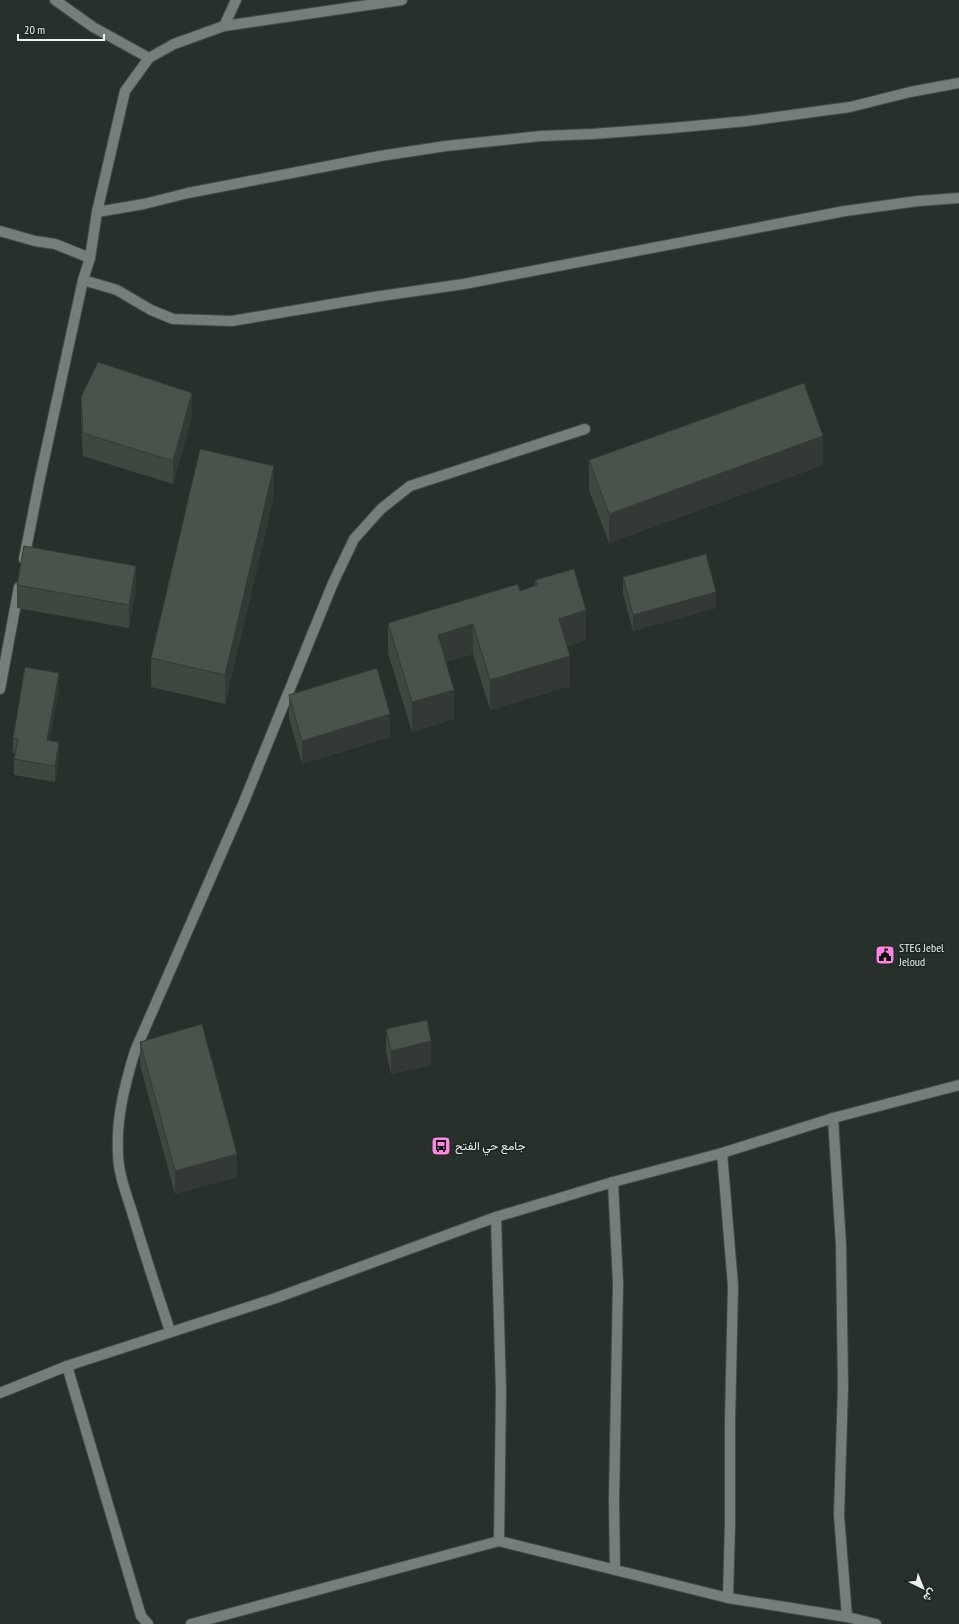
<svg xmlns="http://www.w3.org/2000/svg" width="959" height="1624" viewBox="0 0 959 1624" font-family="'PT Sans Narrow',Vazirmatn,sans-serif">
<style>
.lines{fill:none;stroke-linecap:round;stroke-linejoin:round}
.lane-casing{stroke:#454c47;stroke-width:12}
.street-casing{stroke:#454c47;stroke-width:12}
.secondary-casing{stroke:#454c47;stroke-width:12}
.lane{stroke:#757f79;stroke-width:10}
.street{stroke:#757f79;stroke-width:10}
.secondary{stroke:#757f79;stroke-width:10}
.wall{fill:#3f4741}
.shaded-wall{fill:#333a35}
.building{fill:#49534c;stroke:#333a35}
.labels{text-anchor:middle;stroke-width:3;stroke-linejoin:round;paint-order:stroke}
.poi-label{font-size:12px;fill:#ecf1ed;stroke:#1e2621;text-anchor:start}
</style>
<rect width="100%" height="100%" fill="#27302a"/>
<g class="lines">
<defs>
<path id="lane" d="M170,1331C157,1292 144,1252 132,1212C126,1193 118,1172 118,1153C116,1118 125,1084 135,1051L243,804L333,583L354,539L381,509L410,486L585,429"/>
<g id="street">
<path d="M55,0L93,27L149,58"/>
<path d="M224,26L236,0"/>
<path d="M97,212L144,204L188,193L380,156L446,146L541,136L592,134L672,128L747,121L850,107L910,92L959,83"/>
<path d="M0,231L35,241L55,244L90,258"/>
<path d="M83,280L117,290L151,310L173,319L232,321L374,297L464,284L845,211L918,201L959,198"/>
<path d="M24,559L40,478L83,280L90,258L97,212L125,91L149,58L174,44L224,26L402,0"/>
<path d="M0,689L19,587"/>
<path d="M833,1118L841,1245L843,1387L839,1515L847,1617"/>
<path d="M722,1153L733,1286L730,1422V1524L728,1598"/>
<path d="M613,1182L618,1283L614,1501L615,1570"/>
<path d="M496,1217L501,1391L499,1541"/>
<path d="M67,1366L141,1616L148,1624"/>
<path d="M191,1624L499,1541L728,1598L847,1617L876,1624"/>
</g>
<path id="secondary" d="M0,1393L67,1366L276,1298L496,1217L613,1182L722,1153L833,1118L959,1085"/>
</defs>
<use href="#lane" class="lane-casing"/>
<use href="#street" class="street-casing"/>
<use href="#secondary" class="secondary-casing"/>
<use href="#lane" class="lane"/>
<use href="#street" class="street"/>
<use href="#secondary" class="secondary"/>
</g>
<g class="wall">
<path d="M81,397L192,416L173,484L83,456L81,420Z"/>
<path d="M589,460L823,465L609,543L589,490Z"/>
<path d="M274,496L225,704L151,687V658Z"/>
<path d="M623,577L716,608L633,631L623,593Z"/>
<path d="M535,580L586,640L567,646L570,686L490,710L473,654L446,662L454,719L412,732L388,653V623L520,591L535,586Z"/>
<path d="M17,585L136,589L129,628L17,608Z"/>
<path d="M59,689L49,741L59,758L55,782L14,775V759L15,754L13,753V738Z"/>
<path d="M289,695L390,737L302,764L289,718Z"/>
<path d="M386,1029L431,1065L391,1074L386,1052Z"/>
<path d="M140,1042L237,1177L175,1194L140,1065Z"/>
</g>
<g class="shaded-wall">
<path d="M192,393V416L173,484V461Z"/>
<path d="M823,436V465L609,543V514Z"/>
<path d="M274,466V496L225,704V675Z"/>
<path d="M136,566V589L129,628V605Z"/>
<path d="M716,592V608L633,631V615Z"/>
<path d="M586,610V640L559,648V619Z"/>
<path d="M473,624V654L438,664V635Z"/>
<path d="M570,656V686L490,710V680Z"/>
<path d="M59,673V689L47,756V740Z"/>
<path d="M454,690V719L412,732V702Z"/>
<path d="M390,714V737L302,764V741Z"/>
<path d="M59,742V758L55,782V766Z"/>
<path d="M431,1041V1065L391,1074V1051Z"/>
<path d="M237,1154V1177L175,1194V1171Z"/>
</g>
<g class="building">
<path d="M98,362L192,393L173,461L83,433L81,397Z"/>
<path d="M804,383L823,436L609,514L589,460Z"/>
<path d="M200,449L274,466L225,675L151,658Z"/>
<path d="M24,546L136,566L129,605L17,585Z"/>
<path d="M706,554L716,592L633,615L623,577Z"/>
<path d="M574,569L586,610L559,619L570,656L490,680L473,624L438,635L454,690L412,702L388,623L518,584L520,591L537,585L535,580Z"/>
<path d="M25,667L59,673L47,740L59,742L55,766L14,759L18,739L13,738Z"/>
<path d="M377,668L390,714L302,741L289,695Z"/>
<path d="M427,1020L431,1041L391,1051L386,1029Z"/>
<path d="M202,1024L237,1154L175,1171L140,1042Z"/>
</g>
<defs>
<symbol id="civic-square" viewBox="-11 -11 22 22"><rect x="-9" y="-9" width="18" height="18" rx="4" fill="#fd86e2" stroke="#1e2621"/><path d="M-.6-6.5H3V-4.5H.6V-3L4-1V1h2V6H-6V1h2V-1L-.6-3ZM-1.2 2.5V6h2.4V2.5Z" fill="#111"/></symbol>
<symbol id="bus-square" viewBox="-11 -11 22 22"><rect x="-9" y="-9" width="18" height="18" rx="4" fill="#fd86e2" stroke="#1e2621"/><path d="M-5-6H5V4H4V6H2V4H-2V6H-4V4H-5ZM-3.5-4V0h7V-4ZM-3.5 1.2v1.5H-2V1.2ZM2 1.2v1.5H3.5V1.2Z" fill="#111"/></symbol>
</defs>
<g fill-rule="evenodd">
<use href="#civic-square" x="874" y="944" width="22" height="22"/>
<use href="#bus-square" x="430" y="1135" width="22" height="22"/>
</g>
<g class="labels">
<g class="poi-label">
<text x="899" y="952">STEG Jebel<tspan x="899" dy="14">Jeloud</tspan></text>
<text x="455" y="1150">جامع حي الفتح</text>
</g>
</g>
<g transform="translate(923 1588) rotate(137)" stroke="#1e2621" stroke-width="3" paint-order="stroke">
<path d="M0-3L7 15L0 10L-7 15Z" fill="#ecf1ed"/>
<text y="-6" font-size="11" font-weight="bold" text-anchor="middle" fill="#ecf1ed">ش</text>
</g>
<path d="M18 34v6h86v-6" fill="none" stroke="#ecf1ed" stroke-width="2"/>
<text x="24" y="34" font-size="12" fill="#ecf1ed" stroke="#1e2621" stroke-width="3" paint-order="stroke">20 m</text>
</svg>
